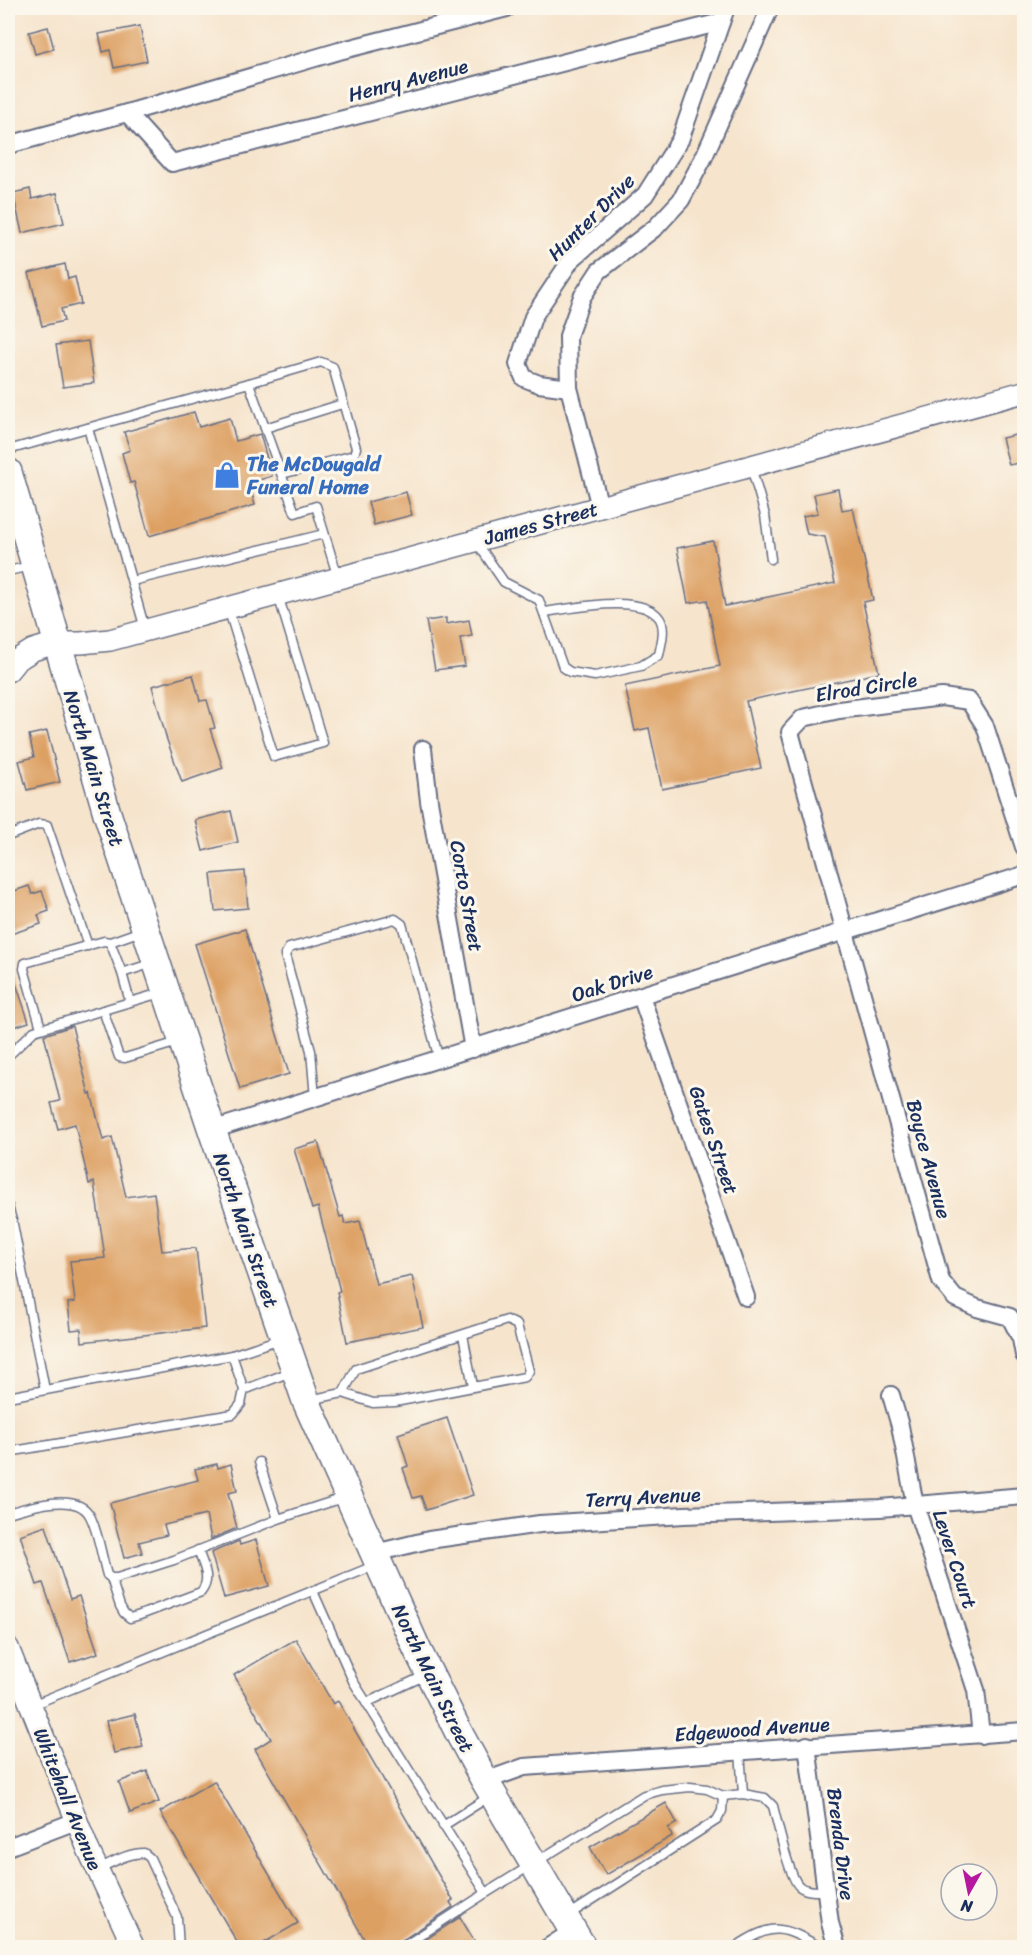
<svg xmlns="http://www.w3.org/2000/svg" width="1032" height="1955" viewBox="0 0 1032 1955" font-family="Sriracha,sans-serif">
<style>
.building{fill:#dda063}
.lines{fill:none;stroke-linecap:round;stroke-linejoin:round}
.service-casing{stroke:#686e84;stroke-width:11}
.minor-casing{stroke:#686e84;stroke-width:20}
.tertiary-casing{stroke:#686e84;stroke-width:24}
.primary-casing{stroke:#686e84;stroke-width:30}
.service{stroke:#fff;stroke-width:8}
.minor{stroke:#fff;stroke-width:16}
.tertiary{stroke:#fff;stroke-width:21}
.primary{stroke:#fff;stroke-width:27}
.labels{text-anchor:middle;stroke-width:6;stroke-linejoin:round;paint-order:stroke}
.street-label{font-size:20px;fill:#1b2f5e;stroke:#fbf7ec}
.shop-label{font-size:20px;font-weight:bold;fill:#366cbe;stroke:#fbf7ec;text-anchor:start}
</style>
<rect width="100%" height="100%" fill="#fbf7ec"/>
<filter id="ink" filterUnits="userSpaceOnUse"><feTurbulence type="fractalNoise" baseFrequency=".0167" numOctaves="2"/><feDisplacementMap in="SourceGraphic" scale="12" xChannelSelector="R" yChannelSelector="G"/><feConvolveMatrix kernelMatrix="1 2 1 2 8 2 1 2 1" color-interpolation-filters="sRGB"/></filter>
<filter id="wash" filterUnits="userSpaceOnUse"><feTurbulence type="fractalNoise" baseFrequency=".008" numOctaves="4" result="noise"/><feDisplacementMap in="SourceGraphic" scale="24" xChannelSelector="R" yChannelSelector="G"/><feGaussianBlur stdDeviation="1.35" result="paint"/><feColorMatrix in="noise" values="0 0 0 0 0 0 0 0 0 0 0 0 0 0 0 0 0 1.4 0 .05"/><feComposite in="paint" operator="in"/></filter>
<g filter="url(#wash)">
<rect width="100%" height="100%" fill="#f6e4cc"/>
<g id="blocks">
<g class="building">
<path d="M140,26L147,61L114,68L110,50L103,52L99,34Z"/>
<path d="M48,27L54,49L35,54L29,32Z"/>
<path d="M30,189L32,199L57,193L64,223L22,233L13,193Z"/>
<path d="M65,264L68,279L75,277L81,304L61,309L64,321L42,326L29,273Z"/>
<path d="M88,341L94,383L63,387L56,345Z"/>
<path d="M194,412L199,427L230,418L236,441L260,434L272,476L249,483L255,505L149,536L134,482L130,483L122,453L130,450L124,432Z"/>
<path d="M1024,433V462L1009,465L1002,438Z"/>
<path d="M838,489L842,510L853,508L873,600L863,602L879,673L746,701L761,768L662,789L649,728L635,731L625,686L720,666L707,600L688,603L677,548L713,541L725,606L835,583L825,537L807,534L803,516L818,513L814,494Z"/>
<path d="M406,492L412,515L374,525L368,502Z"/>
<path d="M446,618V624L469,620L472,636L460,638L465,666L435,670L426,621Z"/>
<path d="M193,675L200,701L207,700L215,728L210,729L223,768L182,782L167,740L152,686Z"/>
<path d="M47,731L60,782L27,790L19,761L34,757L29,735Z"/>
<path d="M231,811L238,842L203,851L195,820Z"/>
<path d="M245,871L248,908L215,911L211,874Z"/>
<path d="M29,886L32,894L42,891L49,911L38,915L41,924L8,935V893Z"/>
<path d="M245,929L289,1074L240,1089L195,944Z"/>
<path d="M8,966H10L29,1022L8,1029Z"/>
<path d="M72,1026L89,1094L91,1093L103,1140L112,1137L126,1197L154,1193L162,1251L196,1248L205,1328L82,1342L81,1329L71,1330L68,1303L75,1302L70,1261L105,1258L94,1182L89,1184L75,1124L58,1129L51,1103L60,1101L44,1035Z"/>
<path d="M318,1142L340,1217L343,1216L345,1224L360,1221L376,1284L412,1276L423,1327L347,1342L337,1292L340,1291L318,1207L312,1209L294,1149Z"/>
<path d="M447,1418L473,1495L426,1510L421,1496L413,1498L403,1468L408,1466L398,1434Z"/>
<path d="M217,1464L218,1468L231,1464L237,1491L228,1493L237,1528L211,1539L206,1515L164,1525L167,1535L139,1542L142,1553L124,1558L110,1503L198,1480L195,1469Z"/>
<path d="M46,1526L70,1599L79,1596L98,1653L70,1662L43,1583L37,1585L20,1535Z"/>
<path d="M256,1540L269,1586L224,1598L211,1553L239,1541L240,1545Z"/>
<path d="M296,1639L333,1704L338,1701L453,1900L450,1902L453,1907L398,1943L395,1947H369L255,1749L271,1739L234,1675Z"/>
<path d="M135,1714L143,1747L114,1753L106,1721Z"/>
<path d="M147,1771L159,1802L130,1813L119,1782Z"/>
<path d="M214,1781L298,1923L257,1947H240L160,1812Z"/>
<path d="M666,1803L677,1823L668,1828L672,1836L606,1875L590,1847Z"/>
<path d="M460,1917L478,1947H414Z"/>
</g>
</g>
</g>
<g filter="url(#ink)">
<use href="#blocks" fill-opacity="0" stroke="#686e84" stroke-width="1.5"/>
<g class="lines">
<defs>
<g id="service">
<path d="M249,383L321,362L333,367L356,448L354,455L282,474"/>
<path d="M88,428L145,629"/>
<path d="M265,428L342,404"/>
<path d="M8,450L249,383L295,513L316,506L338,578"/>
<path d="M751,467L765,515L771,559"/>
<path d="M475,540L504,582L539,600L563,667L570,672L595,676L641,666L659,655C661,644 666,629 660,619C643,592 570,609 544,612"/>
<path d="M8,571L31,566"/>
<path d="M132,581L324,534"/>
<path d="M228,608L274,757L323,743L278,595"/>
<path d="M8,836L39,824L47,825L88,946"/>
<path d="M110,942L144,930"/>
<path d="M122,973L153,963"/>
<path d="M130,1002L164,992"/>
<path d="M103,1010L119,1057L125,1058L178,1042"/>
<path d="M8,1056L34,1031L130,1002L122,973L110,942L104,941L25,963L24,969L41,1028"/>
<path d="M315,1098L311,1051L285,955L289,948L395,919L402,924L439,1059"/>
<path d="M8,1206L13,1224L45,1390"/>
<path d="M463,1335L473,1386"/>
<path d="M232,1355L244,1390"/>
<path d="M8,1397L232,1355L280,1339"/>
<path d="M309,1400L343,1393L373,1403L395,1402L525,1377L529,1371L517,1325L507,1320L356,1369L343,1393"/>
<path d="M8,1452L233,1414L241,1404L244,1390L293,1371"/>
<path d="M259,1462L278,1519"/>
<path d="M8,1513C28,1507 78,1491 90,1516C98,1531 102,1558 107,1575L111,1578H117L174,1560L278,1519L346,1497"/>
<path d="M111,1578L120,1606L124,1613L130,1618L140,1615L201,1592C212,1578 203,1566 198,1550"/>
<path d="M313,1591L353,1681L486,1893L644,1795L662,1790L690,1787L707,1789L723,1796L743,1794L765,1798L773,1806C777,1821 789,1877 799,1886C806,1892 817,1891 826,1891"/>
<path d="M8,1688L21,1684"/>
<path d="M366,1703L426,1675"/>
<path d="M32,1705L376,1565"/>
<path d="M740,1751L743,1794"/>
<path d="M443,1826L490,1796"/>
<path d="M98,1869C113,1862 128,1853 144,1853L150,1858L177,1917L179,1948"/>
<path d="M567,1916L717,1820L722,1811L723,1796"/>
<path d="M401,1948L486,1893"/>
<path d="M734,1948C773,1922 782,1925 821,1948"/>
</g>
<g id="minor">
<path d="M127,113L172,163L721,22"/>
<path d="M8,145L127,113L339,51L507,8"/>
<path d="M569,388L539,384L524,378L518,364L533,317L571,260L645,195L680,140L726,8"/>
<path d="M600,507L569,388L568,336L582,297L599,271L656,227L681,200L703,159L770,8"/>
<path d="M423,749L429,801L473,1049"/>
<path d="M1024,847L985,726L969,701L942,697L839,710L803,718L790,732L941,1281L955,1298L977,1308L1010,1317L1021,1339L1024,1355"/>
<path d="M641,996L746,1297"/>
<path d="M212,1130L1024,875"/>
<path d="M891,1395L900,1426L915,1505L976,1690L981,1735"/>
<path d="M375,1553L429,1540L540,1524L684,1515L880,1508L1024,1496"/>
<path d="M807,1745L830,1923L837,1948"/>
<path d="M485,1781L524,1767L1024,1731"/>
<path d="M8,1847L76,1821"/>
<path d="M547,1948L573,1931"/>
</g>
<g id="tertiary">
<path d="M8,671L17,660L33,650L56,643H81L110,640L1024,392"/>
<path d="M8,1648L88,1849L134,1948"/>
</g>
<path id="primary" d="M8,472L107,813L212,1130L306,1401L417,1649L460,1735L485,1781L583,1948"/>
</defs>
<use href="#service" class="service-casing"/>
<use href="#minor" class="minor-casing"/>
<use href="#tertiary" class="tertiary-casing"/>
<use href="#primary" class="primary-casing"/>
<use href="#service" class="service"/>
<use href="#minor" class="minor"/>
<use href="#tertiary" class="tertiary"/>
<use href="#primary" class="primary"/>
</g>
</g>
<defs>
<symbol id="shop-bare" viewBox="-9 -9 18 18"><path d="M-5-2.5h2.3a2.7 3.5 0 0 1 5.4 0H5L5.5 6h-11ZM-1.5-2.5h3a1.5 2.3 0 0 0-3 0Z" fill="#3f7fe0" stroke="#fbf7ec" stroke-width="2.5" paint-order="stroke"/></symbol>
</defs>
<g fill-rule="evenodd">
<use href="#shop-bare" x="208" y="456" width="38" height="38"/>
</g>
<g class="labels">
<g class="street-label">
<text transform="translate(408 80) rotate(-14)" y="7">Henry Avenue</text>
<text transform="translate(591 217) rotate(-45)" y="7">Hunter Drive</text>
<text transform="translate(541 523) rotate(-15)" y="7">James Street</text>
<text transform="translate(866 687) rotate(-9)" y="7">Elrod Circle</text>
<text transform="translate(94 768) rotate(73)" y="7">North Main Street</text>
<text transform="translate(467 896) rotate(80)" y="7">Corto Street</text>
<text transform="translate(612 983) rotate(-17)" y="7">Oak Drive</text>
<text transform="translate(714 1140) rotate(71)" y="7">Gates Street</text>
<text transform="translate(929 1159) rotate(75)" y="7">Boyce Avenue</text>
<text transform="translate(246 1230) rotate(71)" y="7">North Main Street</text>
<text transform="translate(643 1497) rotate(-3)" y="7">Terry Avenue</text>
<text transform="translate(955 1559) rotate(72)" y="7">Lever Court</text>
<text transform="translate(433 1678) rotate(64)" y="7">North Main Street</text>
<text transform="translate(752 1729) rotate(-4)" y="7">Edgewood Avenue</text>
<text transform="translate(68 1799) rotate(68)" y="7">Whitehall Avenue</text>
<text transform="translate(841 1844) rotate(83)" y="7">Brenda Drive</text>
</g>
<g class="shop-label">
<text x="247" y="471">The McDougald<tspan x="247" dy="23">Funeral Home</tspan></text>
</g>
</g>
<rect width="1032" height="1955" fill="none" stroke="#fbf7ec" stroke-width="30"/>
<g transform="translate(969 1892) rotate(189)"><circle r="28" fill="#fbf7ec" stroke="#a1a7b3" stroke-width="1.5"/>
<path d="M0-4.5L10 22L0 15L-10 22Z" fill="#b5179e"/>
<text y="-9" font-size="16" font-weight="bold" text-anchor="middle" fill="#1b2f5e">N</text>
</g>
</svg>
